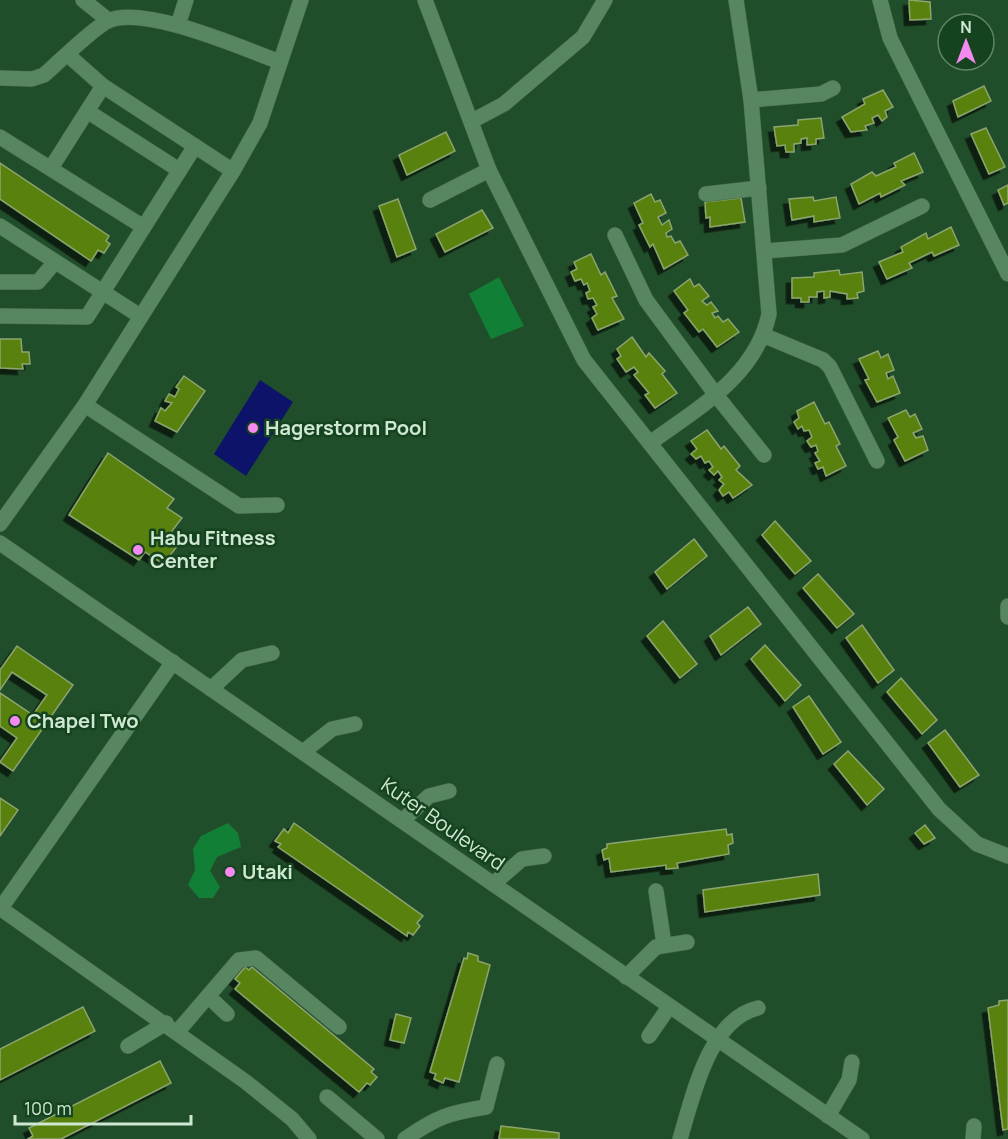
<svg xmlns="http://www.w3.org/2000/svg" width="1008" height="1139" viewBox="0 0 1008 1139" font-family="Manrope,sans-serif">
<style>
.green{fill:#127f37}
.water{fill:#0d1368}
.building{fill:#588108;stroke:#8ca470;stroke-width:1.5;filter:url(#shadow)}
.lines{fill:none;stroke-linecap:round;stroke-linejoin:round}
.minor-casing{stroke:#40694b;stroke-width:16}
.minor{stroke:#588660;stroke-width:15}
.poi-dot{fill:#f489f0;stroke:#154320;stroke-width:2}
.labels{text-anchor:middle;stroke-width:5;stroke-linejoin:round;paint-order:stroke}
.poi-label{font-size:20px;font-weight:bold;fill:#cfe8d2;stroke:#154320;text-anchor:start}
.street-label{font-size:20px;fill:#cfe8d2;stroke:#154320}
</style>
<defs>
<filter id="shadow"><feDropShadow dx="-5.5" dy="5.5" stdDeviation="0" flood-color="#0009"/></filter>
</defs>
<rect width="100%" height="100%" fill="#214e2a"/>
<g class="green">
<path d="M499,277L524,326L491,339L469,294Z"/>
<path d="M228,823L238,833L241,847L217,857L210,871L220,887L213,898H199L188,885L195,870L193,849L201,836Z"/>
</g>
<path class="water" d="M260,380L293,402L246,476L214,454Z"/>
<g class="building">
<path d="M909,0L930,2L931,19L910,20Z"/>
<path d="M984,86L991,101L958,117L953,101Z"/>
<path d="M883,90L893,107L885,111L887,117L882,121L878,115L872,118L874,123L865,126L867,130L851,132L842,117L865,104L863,99Z"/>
<path d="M821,118L824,138L816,139V144L807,145V138L801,139V143L794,144V152H786L785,145L777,146L774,127L798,125V120Z"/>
<path d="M986,128L1005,167L989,174L971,134Z"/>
<path d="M446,132L455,151L407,175L399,155Z"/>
<path d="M914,153L923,172L901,181L905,185L881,197L880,193L859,204L851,184L872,172L876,176L896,167L894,163Z"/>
<path d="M0,163L109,236L106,241L110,244L104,253L98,250L91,261L0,199Z"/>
<path d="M1008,185V203L1004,205L998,190Z"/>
<path d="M651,194L655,202L660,200L666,213L658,217L662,225L669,220L672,229L666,233L667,237L671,236L675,243L680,241L688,255L664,269L653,244L650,247L639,225L643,223L634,203Z"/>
<path d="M813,197L814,201L836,197L840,218L814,222V216L792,220L789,199Z"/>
<path d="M741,198L745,222L710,227V217L706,218L705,202Z"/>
<path d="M398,199L416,249L397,257L379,206Z"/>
<path d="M482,210L493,228L445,252L436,234Z"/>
<path d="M951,227L959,245L934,256L932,252L909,263L912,268L887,279L879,262L903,252L901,247L926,233L928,239Z"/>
<path d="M591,254L601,275L605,272L617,296L612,298L624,319L598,330L592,318L597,314L593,307L597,305L593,298L588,299L586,293L590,291L587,283L584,285L581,279L575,281L571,272L577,269L574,262Z"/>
<path d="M839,270L840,275L862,272L864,291L857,293L858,298L847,299V294L830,291V297L824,298V291L817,292V297H809V302H801V298H792V278L814,277V273Z"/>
<path d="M690,279L694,287L699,284L709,296L702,301L707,305L711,302L718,311L712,313L715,318L718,316L723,322L728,319L739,332L717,347L703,329L699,332L684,313L688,310L674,291Z"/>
<path d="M632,337L646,357L649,353L665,371L662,374L677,393L655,408L645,395L649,393L634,375L638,372L634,367L626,372L617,359L621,356L617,349Z"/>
<path d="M0,339H21L22,352H29L30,364H22L23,369L0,368Z"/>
<path d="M878,351L881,358L888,354L894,370L886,373L888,379L893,376L900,393L877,402L865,380L869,379L859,359Z"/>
<path d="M184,376L205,391L177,432L155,421L161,408L165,411L172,403L165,401L169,394L175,397L179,389L176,387Z"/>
<path d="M814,402L825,424L829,422L840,444L836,446L846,466L826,476L823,467L818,469L815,463L820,461L815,453L818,451L816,445L811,447L807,441L812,437L809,430L804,431L802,426L798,429L794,422L799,418L797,411Z"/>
<path d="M906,410L910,417L915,414L922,429L913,433L916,438L923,436L928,450L905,461L894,440L898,437L888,418Z"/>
<path d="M707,430L721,449L724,446L740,466L736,470L752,485L733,498L729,492L723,496L719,490L724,484L719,480L722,477L718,471L714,475L709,470L713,467L709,461L705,463L701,456L696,459L691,454L697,449L691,441Z"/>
<path d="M108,453L174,499L167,508L182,518L168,536L179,544L163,564L145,552L139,560L69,515Z"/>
<path d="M775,521L811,561L795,574L762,535Z"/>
<path d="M694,539L707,556L667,589L655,572Z"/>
<path d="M818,574L854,614L837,628L803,588Z"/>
<path d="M748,607L761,624L721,655L710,636Z"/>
<path d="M663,621L697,664L680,678L647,636Z"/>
<path d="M862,625L894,670L878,683L846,638Z"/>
<path d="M765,645L801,685L785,701L751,659Z"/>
<path d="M17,646L73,685L13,771L0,762L17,738L0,726V693L33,715L47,695L12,672L0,690V670Z"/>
<path d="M901,678L937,720L922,734L887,692Z"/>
<path d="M809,696L841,742L823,754L793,707Z"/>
<path d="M945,730L979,775L960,787L928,743Z"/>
<path d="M848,751L884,789L867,805L834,764Z"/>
<path d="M0,798L18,810L0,836Z"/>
<path d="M294,823L423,916L417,923L420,926L413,935L408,932L407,936L278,847L281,844L275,841L284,829L288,833Z"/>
<path d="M925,825L935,838L924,844L915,833Z"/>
<path d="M726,829L727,835L732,834L733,843L728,845L729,854L677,863L678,868L666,869V865L611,872L609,858L604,860L602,850L607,848V844Z"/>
<path d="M818,874L820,895L705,912L703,890Z"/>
<path d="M468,953L478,956V961L490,965L459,1082L445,1078L443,1083L434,1079L436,1074L430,1072L464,958L467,959Z"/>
<path d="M245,967L249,970L252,967L374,1069L371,1072L377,1077L370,1085L367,1083L359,1092L235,989L240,983L235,979Z"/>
<path d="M1008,1000V1129L1003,1130L988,1008L999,1005V1001Z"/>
<path d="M83,1007L95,1031L0,1080V1049Z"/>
<path d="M396,1014L411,1018L404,1043L390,1040Z"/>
<path d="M160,1061L171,1083L61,1139H28L33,1136L29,1128Z"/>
<path d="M501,1126L559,1133V1139H499Z"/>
</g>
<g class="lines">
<defs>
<g id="minor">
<path d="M83,0L108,20"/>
<path d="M425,0L489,170L584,360L939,809L977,844L1008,856"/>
<path d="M880,0L890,38L1008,274"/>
<path d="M178,25L186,0"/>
<path d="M68,55L103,86L233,171"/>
<path d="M0,78L32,79L44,75C59,62 93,28 108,21C143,4 244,49 280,62"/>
<path d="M751,100L821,94L833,88"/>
<path d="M87,111L179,170"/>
<path d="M472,121L504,104L583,37L605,0"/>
<path d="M0,137L142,226"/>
<path d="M51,168L103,86"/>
<path d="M706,194L759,188"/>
<path d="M430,200L489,170"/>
<path d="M0,226L140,316"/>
<path d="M615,235L646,300L716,395L764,455"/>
<path d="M765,251L842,245L922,206"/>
<path d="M0,282H38L55,262"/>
<path d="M0,316L87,317L195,146"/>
<path d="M765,336L823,360L830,367L877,461"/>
<path d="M85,405L239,506L277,505"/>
<path d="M650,443C698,408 756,376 769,314L751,100L736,0"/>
<path d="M0,524L85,405L233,171L260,123L301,0"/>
<path d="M0,543L862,1139"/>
<path d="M1008,606V617"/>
<path d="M211,689L242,660L272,653"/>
<path d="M303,752L332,729L355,724"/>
<path d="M402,821L429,796L449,791"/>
<path d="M493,884L522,859L544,856"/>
<path d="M656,891L664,944"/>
<path d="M0,908L246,1082L292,1119L309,1139"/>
<path d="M1,908L173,662"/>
<path d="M626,977L656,947L687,942"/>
<path d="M209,997L227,1014"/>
<path d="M178,1031L239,960L256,958L339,1027"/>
<path d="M649,1036L669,1007"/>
<path d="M128,1046L166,1023"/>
<path d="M327,1097L377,1139"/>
<path d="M828,1116L849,1080L852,1062"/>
<path d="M405,1139C437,1117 448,1113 486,1107L497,1064"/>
<path d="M680,1139C693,1096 709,1019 758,1008"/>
<path d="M973,1139L974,1126"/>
</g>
</defs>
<use href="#minor" class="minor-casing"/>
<use href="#minor" class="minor"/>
</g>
<g class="poi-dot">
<circle cx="253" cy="428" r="6"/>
<circle cx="138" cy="550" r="6"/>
<circle cx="15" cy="721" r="6"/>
<circle cx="230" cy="872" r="6"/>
</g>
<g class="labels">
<g class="poi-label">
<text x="265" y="435">Hagerstorm Pool</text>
<text x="150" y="545">Habu Fitness<tspan x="150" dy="23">Center</tspan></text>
<text x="27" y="728">Chapel Two</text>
<text x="242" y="879">Utaki</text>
</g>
<g class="street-label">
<text transform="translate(443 824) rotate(35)" y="7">Kuter Boulevard</text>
</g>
</g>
<g transform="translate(966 42)"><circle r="28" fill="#154320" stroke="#5f8567" stroke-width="1.5"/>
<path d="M0-4.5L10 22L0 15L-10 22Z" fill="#f489f0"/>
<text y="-9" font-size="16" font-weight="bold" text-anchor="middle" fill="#cfe8d2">N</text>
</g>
<path d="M15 1115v9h176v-9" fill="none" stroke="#cfe8d2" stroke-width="3"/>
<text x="24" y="1115" font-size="18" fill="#cfe8d2" stroke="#154320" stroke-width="4.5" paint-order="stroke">100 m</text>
</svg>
